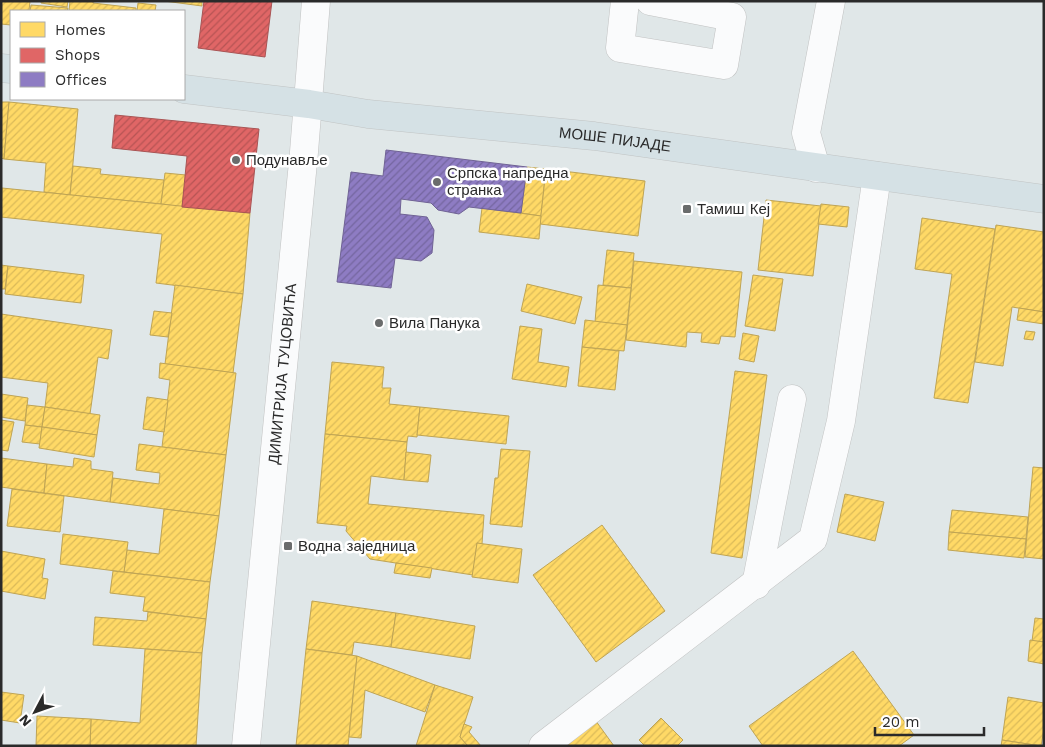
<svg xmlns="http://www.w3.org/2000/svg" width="1045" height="747" viewBox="0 0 1045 747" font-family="'Work Sans',sans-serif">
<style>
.homes{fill:url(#homes-hatch);stroke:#bfa454}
.shops{fill:url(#shops-hatch);stroke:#a95454}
.offices{fill:url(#offices-hatch);stroke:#706395}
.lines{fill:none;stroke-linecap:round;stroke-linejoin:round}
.minor-casing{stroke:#c1c2c2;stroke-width:29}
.major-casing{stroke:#c1c4c4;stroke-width:29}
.minor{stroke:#fafbfc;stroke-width:28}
.major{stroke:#d5e1e5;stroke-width:28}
.poi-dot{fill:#6a6c6c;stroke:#fff;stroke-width:2}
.labels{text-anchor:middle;stroke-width:5;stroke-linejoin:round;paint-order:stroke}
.street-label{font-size:15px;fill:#2a2a2a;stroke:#fff}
.poi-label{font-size:15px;fill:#2a2a2a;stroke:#fff;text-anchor:start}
</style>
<defs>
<pattern id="homes-hatch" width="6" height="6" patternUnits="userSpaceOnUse" patternTransform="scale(1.25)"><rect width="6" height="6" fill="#ffd966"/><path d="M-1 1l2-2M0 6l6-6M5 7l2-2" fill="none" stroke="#dbba59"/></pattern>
<pattern id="shops-hatch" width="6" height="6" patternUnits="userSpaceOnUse" patternTransform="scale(1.25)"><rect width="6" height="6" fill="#e06666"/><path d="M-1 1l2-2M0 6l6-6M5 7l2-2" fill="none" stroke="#b65454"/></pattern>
<pattern id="offices-hatch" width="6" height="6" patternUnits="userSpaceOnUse" patternTransform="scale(1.25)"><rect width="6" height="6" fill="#8e7cc3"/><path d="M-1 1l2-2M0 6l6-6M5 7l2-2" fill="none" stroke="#74669f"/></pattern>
</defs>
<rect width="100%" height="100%" fill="#e0e7e8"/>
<g class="homes">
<path d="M1,1H30L29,11H11V25L1,24Z"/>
<path d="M41,1H68L67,7L41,3Z"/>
<path d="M70,1H93V3L136,8V11H69Z"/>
<path d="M164,1H202V6Z"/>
<path d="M138,3L156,5L155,11H137Z"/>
<path d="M31,5L68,8L67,11H30Z"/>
<path d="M1,102H9L4,159L1,158Z"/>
<path d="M9,102L78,109L70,195L44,192L46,163L4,159Z"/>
<path d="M73,166L101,169L100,174L164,180L161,204L70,195Z"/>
<path d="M527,167L546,169L541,216L521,213Z"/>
<path d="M546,169L645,181L638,236L540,224Z"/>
<path d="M165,173L186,175L182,207L161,204Z"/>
<path d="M2,188L250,213L243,294L156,283L162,234L1,217Z"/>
<path d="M766,200L821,206L813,276L758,270Z"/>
<path d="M821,204L849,207L847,227L818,224Z"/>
<path d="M482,208L541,216L539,239L479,232Z"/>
<path d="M922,218L995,229L968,403L934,398L952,274L915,269Z"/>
<path d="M996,225L1044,232V312L1012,307L1003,366L975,362Z"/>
<path d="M607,250L634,253L631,288L603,285Z"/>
<path d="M634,261L742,272L735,337L721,336L719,344L701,342L702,333L687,332L686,347L626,340Z"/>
<path d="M1,265L8,266L5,289H1Z"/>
<path d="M8,266L84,275L81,303L5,294Z"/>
<path d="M753,275L783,279L775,331L745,326Z"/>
<path d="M527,284L582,297L575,324L521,311Z"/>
<path d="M175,285L243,294L233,373L165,364Z"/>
<path d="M598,285L631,288L627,325L595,322Z"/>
<path d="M1019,308L1044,312V324L1017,320Z"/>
<path d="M154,311L172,313L168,337L150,335Z"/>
<path d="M1,314L112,330L108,359L98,357L90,414L45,407L48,383L1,377Z"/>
<path d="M585,320L627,325L624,351L582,347Z"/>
<path d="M520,326L542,329L538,362L569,367L566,387L512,379Z"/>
<path d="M1026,331L1035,332L1033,340L1024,339Z"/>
<path d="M743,333L759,336L754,362L739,359Z"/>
<path d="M582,347L619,351L615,390L578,386Z"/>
<path d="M332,362L384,367L382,388H391L389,404L420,407L417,437L408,436L407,442L325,434Z"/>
<path d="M160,363L236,373L226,455L162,447L170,380L159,378Z"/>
<path d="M735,371L767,375L742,558L711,553Z"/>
<path d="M1,394L28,398L25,421L1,417Z"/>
<path d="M147,397L168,400L164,432L143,429Z"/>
<path d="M27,405L45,407L42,427L25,425Z"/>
<path d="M45,407L100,415L97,435L42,427Z"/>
<path d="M420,407L509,416L506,444L417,435Z"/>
<path d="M1,420L14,422L8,451L1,450Z"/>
<path d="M25,425L42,427L40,444L22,442Z"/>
<path d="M42,427L97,435L94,457L39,448Z"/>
<path d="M325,434L407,442L404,480L371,476L368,504L484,515L482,544L477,543L473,575L370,559L346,531L347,526L317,523Z"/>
<path d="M139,444L226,455L219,516L110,502L113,478L159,484L160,473L136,470Z"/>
<path d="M501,449L530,451L522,527L490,524L495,478H498Z"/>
<path d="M406,452L431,455L428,482L404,480Z"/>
<path d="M1,458L47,464L44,493L1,487Z"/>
<path d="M74,458L91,461V469L113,472L110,502L44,493L47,464L73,467Z"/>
<path d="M1033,467L1044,468V559L1025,557Z"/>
<path d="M12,489L64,496L60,532L7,526Z"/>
<path d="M845,494L884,502L875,541L837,532Z"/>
<path d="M164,509L219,516L210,582L124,572L127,550L159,554Z"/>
<path d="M952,510L1028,517L1026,539L949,532Z"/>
<path d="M602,525L665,611L596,662L533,575Z"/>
<path d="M949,532L1026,539L1024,558L948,550Z"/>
<path d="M63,534L128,542L124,572L60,564Z"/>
<path d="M477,543L522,549L518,583L472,577Z"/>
<path d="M1,551L45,559L42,578L48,579L45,599L1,591Z"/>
<path d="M396,563L432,568L430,578L394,573Z"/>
<path d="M113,571L210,582L206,619L143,611L145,597L110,593Z"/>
<path d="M312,601L396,613L391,647L354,642L352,655L306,649Z"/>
<path d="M148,612L206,619L202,653L93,645L95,617L147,621Z"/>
<path d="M396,613L475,626L470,659L391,647Z"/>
<path d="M1035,618L1044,619V642L1032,641Z"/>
<path d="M1030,640L1044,642V664L1028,661Z"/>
<path d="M145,649L202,653L196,746H90L91,719L140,723Z"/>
<path d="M306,649L357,656L348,746H296Z"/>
<path d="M853,651L914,735L899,746H763L749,726Z"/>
<path d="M357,656L435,685L425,712L365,690L361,738L349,737Z"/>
<path d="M435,685L473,697L460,737L468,746H416Z"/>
<path d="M1,692L24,695L20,723L1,720Z"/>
<path d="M1008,697L1044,703V729L1041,746L1002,740Z"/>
<path d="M37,716L91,719L90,746H36Z"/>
<path d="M593,717L614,746H553Z"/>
<path d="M661,718L683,740L677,746H645L639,740Z"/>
<path d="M464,724L472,727L469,732L481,746H468L460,737Z"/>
<path d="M1002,740L1041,746H1001Z"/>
</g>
<g class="shops">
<path d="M204,1H272L265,57L198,48Z"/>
<path d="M115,115L259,129L250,213L182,207L187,156L112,148Z"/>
</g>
<path class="offices" d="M386,150L527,167L521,213L469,207L459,214L438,210L431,203L401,199L400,214L427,217L434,230L432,253L421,261L395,258L391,288L337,282L351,172L383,176Z"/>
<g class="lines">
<defs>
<g id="minor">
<path d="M625,1L620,48L724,65L732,17L650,1"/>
<path d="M816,168L806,133L831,1"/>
<path d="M756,585L792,399"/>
<path id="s1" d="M246,746L304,152L316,1"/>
<path d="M543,746L813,539L841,421L877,176"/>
</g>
<g id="major">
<path d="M1,68L11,69"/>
<path id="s2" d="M184,89L309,104L368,114L594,136L1044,199"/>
</g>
</defs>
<use href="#minor" class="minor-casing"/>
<use href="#major" class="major-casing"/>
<use href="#minor" class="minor"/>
<use href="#major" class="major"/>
</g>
<g class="poi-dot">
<circle cx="236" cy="160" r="5"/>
<circle cx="437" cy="182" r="5"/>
<rect x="682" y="204" width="10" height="10" rx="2.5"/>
<circle cx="379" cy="323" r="5"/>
<rect x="283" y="541" width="10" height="10" rx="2.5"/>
</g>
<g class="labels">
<g class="street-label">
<text dy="5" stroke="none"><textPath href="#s2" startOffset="434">МОШЕ ПИЈАДЕ</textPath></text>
<text dy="5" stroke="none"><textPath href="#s1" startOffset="374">ДИМИТРИЈА ТУЦОВИЋА</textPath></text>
</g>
<g class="poi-label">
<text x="246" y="165">Подунавље</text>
<text x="447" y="178">Српска напредна<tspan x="447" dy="17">странка</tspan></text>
<text x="697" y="214">Тамиш Кеј</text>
<text x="389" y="328">Вила Панука</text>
<text x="298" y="551">Водна заједница</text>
</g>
</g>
<rect width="1045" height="747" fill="none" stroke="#2a2a2a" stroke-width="5"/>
<rect x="10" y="10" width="175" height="90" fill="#ffffff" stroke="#aaaaaa"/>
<rect x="20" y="22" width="25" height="15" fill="#ffd966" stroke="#aaaaaa"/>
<text x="55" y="35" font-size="15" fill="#2a2a2a">Homes</text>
<rect x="20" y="48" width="25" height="15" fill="#e06666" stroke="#aaaaaa"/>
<text x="55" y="60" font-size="15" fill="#2a2a2a">Shops</text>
<rect x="20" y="72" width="25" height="15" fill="#8e7cc3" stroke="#aaaaaa"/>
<text x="55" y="85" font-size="15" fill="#2a2a2a">Offices</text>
<g transform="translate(35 712) rotate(229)" stroke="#ffffff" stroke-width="4" paint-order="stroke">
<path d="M0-4L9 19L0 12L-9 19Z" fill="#2a2a2a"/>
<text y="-8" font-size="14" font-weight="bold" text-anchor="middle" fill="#2a2a2a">N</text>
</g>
<path d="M875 727v8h109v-8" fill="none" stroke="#2a2a2a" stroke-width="2.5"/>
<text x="882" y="727" font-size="15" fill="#2a2a2a" stroke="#ffffff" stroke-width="4" paint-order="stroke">20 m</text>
</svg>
